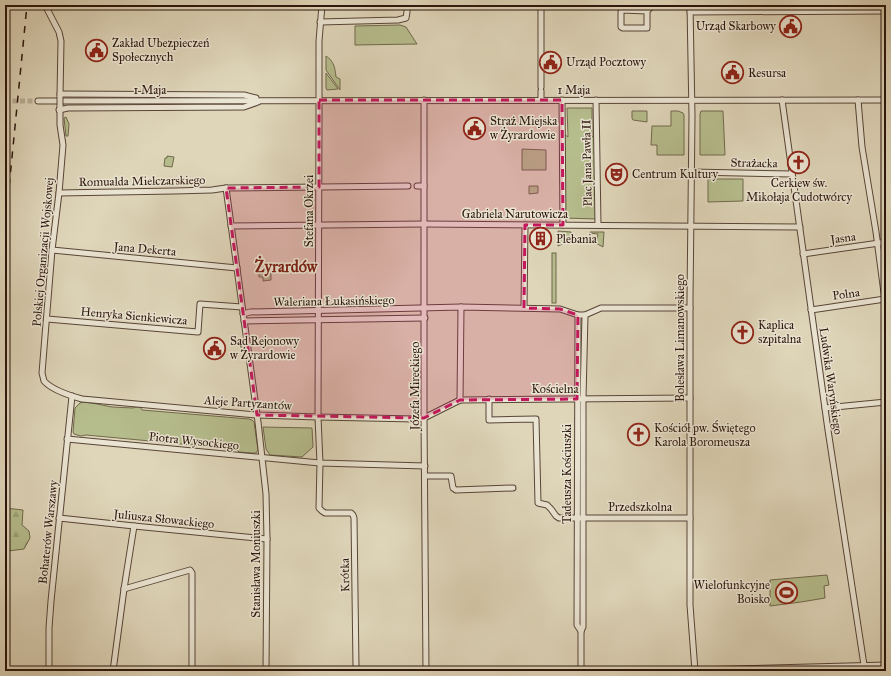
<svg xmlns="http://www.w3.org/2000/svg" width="891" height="676" viewBox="0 0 891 676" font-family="'IM FELL Great Primer',serif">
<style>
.green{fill:#b6bd8d;stroke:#70694c}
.forest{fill:url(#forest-firs);stroke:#70694c}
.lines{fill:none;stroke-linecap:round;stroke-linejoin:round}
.minor-tunnel{stroke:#bbaf97;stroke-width:5;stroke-dasharray:5 2.5;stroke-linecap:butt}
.minor-casing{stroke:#584538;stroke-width:7}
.minor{stroke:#eae4d2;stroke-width:5}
.rail{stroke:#2b150c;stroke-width:1.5;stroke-dasharray:7 7;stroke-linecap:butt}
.minor-bridge-casing{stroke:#584538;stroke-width:7;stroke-linecap:butt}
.minor-bridge{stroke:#eae4d2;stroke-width:5}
.marked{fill:#c2185b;fill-opacity:0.2;stroke:#c2185b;stroke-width:3;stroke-dasharray:8 5;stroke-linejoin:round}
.labels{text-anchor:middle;stroke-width:3;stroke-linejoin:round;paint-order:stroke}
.poi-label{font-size:12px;fill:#2b150c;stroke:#eae4d2;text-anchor:start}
.street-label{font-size:12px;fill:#2b150c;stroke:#eae4d2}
.district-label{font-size:16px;font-weight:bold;fill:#7a1f14;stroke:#eae4d2}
</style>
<defs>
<pattern id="forest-firs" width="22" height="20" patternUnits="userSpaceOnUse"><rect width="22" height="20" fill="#b6bd8d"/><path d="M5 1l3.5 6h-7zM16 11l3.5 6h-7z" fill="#9da278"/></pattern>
</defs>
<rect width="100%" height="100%" fill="#dfd6ba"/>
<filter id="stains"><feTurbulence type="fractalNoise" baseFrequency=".005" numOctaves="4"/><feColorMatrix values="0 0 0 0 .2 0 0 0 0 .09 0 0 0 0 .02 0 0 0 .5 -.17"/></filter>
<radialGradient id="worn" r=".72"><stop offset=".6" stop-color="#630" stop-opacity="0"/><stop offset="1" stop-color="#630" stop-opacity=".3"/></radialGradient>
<g class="green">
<path d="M400,25L406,27L417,44L355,45V26Z"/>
<path d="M326,56C334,61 335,68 336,77L340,79V90L326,70Z"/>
<path d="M326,73L338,89L327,90L326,88Z"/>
<path d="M567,108H592V136L595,139L597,219L564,218V134L568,137Z"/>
<path d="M632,111H647V122L633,120L632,118Z"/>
<path d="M671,111H678L683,113L684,115V155H657V145H651L652,126H671Z"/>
<path d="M701,111H723L725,155H700V114Z"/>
<path d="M66,117L69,124L68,136H66L64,118Z"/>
<path d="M522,149L546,150V170H522Z"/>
<path d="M167,156L174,157L172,167L164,166L165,158H167Z"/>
<path d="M708,179H743V201L708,202Z"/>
<path d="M529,186H538V193L529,194Z"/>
<path d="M558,231L571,232V240L558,246Z"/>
<path d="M590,232H604L603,247L590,240V239H597L598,234L590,233Z"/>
<rect x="552" y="253" width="4" height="50"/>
<path d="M259,271H271V280L263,281V277H259Z"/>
<path d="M84,402L97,404L112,407L133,408L135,407H140L142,410L249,419L252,420L254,422L258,450L256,453H252L239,452L236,449L86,435L81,436L74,434L73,432L75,408L80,403Z"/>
<path d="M263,427L312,428L313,447L302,457L270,455L266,449Z"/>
<path d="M827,575L829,585L824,586L825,598L801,602L770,606V580Z"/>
</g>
<path class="forest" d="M5,508L23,510L22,525L29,531L30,538L24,549L8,551L5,606Z"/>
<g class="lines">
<path class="minor-tunnel" d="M5,101H38"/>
<defs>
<g id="minor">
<path d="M45,5L59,32L61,41L60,96"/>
<path d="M322,5L319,41V116L318,417L320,463L319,508L322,511L325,513H351L353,515L354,518L356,667L358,671"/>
<path d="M541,5V87"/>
<path d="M690,5L692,116L690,300V605L695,671"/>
<path d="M647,11L622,10L621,12V27L623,28H647V11L653,5"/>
<path d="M690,12L886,11"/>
<path d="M320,22L398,20L406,18L408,5"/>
<path d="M60,94L244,95L256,98"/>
<path d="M424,100V418L426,671"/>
<path d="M541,100V91"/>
<path d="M562,100L563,225"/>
<path d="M596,100L598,225"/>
<path d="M782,100L828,430L864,665"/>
<path d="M858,100L862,147L876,232L886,308"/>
<path d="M38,101L886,100"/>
<path d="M60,105V125L63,145L59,193L52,250L42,373L44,381C52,390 71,396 82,399L257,415L318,417L416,419L424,418L460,400L690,398"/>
<path d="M59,110L68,108L244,107L258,102"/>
<path d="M692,172L792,174"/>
<path d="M417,186H424"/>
<path d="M226,188L258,422L266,494L267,539L266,671"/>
<path d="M59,193L174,191L212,190L226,188L408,186"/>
<path d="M231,226L424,224L800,227"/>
<path d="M52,250L237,268"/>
<path d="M803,254L886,242"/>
<path d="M524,308L525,225"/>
<path d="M811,310L885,299"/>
<path d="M243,314L250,312L461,307L560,309L578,315H585L601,308H690"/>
<path d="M578,315L577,625L581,631"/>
<path d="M47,319L198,332L200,304L242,307"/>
<path d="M244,321L425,318"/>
<path d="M489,399V420L536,419L538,503L547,505L551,509L556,516L559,518H690"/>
<path d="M460,400L461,307"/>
<path d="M825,408L886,402"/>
<path d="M67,439L320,463L425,466"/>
<path d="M425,476H451L453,488L456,490L513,488"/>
<path d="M59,518L134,526L267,539"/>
<path d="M124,589L190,570L192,573V671"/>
<path d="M49,671V628L51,601L72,396"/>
<path d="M113,671L124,589L134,526"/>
<path d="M364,671H391"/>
<path d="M425,671L695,670L886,665"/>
<path d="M581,671V631L583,627V399L585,315"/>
</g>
</defs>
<use href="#minor" class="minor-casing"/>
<use href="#minor" class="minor"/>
<path class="rail" d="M5,228L27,5"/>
<defs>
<path id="minor-bridge" d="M60,97V105"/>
</defs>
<use href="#minor-bridge" class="minor-bridge-casing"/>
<use href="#minor-bridge" class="minor-bridge"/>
</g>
<path class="marked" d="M319,100H562L563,225H525L524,308L560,309L578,315L577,399L460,400L424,418L257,415L226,188L319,187Z"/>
<defs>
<symbol id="civic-ring" viewBox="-11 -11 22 22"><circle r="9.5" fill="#eae4d2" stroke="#8f2418" stroke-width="1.5"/><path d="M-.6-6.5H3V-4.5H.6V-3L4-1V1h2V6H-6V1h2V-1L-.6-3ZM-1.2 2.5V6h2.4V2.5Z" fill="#8f2418"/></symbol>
<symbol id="church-ring" viewBox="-11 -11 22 22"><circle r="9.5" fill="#eae4d2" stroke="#8f2418" stroke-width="1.5"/><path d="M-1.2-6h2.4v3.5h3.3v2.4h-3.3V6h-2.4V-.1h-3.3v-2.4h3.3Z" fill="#8f2418"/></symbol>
<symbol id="theatre-ring" viewBox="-11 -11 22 22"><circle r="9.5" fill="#eae4d2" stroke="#8f2418" stroke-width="1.5"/><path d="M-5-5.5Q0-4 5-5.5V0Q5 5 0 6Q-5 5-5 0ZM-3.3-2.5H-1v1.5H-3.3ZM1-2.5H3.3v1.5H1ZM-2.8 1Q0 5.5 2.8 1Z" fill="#8f2418"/></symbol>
<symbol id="building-ring" viewBox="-11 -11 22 22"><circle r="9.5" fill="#eae4d2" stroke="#8f2418" stroke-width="1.5"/><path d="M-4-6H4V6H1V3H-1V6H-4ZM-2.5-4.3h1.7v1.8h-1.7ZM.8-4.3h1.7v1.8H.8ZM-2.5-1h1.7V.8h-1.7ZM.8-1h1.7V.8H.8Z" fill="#8f2418"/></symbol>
<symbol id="stadium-ring" viewBox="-11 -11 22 22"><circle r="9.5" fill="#eae4d2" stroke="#8f2418" stroke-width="1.5"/><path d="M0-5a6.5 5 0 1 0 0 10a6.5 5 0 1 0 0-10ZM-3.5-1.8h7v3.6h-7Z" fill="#8f2418"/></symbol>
</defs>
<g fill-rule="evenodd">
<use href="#civic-ring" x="778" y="14" width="25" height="25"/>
<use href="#civic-ring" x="84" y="38" width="25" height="25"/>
<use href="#civic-ring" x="538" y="50" width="25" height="25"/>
<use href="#civic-ring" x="720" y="60" width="25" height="25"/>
<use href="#civic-ring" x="462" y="116" width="25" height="25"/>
<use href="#church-ring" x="786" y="150" width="25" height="25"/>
<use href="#theatre-ring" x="604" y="162" width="25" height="25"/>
<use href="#building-ring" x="528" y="226" width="25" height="25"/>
<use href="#church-ring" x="730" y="320" width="25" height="25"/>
<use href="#civic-ring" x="202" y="336" width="25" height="25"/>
<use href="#church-ring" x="626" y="422" width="25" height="25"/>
<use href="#stadium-ring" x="774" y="580" width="25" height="25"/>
</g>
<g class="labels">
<g class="poi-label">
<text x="776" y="30" text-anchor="end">Urząd Skarbowy</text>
<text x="112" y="47">Zakład Ubezpieczeń<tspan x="112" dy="14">Społecznych</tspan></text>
<text x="566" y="66">Urząd Pocztowy</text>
<text x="748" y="77">Resursa</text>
<text x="490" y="125">Straż Miejska<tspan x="490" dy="14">w Żyrardowie</tspan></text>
<text x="632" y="178">Centrum Kultury</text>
<text x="799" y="187" text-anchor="middle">Cerkiew św.<tspan x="799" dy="14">Mikołaja Cudotwórcy</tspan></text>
<text x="556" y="243">Plebania</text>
<text x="758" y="329">Kaplica<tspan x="758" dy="14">szpitalna</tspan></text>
<text x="230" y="345">Sąd Rejonowy<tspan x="230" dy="14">w Żyrardowie</tspan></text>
<text x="654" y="432">Kościół pw. Świętego<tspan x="654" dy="14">Karola Boromeusza</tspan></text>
<text x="770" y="589" text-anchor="end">Wielofunkcyjne<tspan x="770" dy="14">Boisko</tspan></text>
</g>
<g class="street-label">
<text x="150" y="94">1 Maja</text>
<text x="574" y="94">1 Maja</text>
<text transform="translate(587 163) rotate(-91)" y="4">Plac Jana Pawła II</text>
<text transform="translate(754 163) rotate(1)" y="4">Strażacka</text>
<text transform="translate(142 181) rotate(-1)" y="4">Romualda Mielczarskiego</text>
<text transform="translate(309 211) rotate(-90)" y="4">Stefana Okrzei</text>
<text x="515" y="218">Gabriela Narutowicza</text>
<text transform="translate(843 238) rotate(-8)" y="4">Jasna</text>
<text transform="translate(145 249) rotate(5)" y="4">Jana Dekerta</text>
<text transform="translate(43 252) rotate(-85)" y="4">Polskiej Organizacji Wojskowej</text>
<text transform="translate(846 294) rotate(-8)" y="4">Polna</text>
<text transform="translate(334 301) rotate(-1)" y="4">Waleriana Łukasińskiego</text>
<text transform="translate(134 316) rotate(5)" y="4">Henryka Sienkiewicza</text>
<text transform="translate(680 338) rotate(-90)" y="4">Bolesława Limanowskiego</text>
<text transform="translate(831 381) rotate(82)" y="4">Ludwika Waryńskiego</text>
<text transform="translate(415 386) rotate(-90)" y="4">Józefa Mireckiego</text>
<text x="555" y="393">Kościelna</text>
<text transform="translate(248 403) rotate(4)" y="4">Aleje Partyzantów</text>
<text transform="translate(194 441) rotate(6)" y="4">Piotra Wysockiego</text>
<text transform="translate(567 474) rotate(-90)" y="4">Tadeusza Kościuszki</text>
<text x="640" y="511">Przedszkolna</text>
<text transform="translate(164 519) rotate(6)" y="4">Juliusza Słowackiego</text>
<text transform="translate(48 532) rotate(-84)" y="4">Bohaterów Warszawy</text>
<text transform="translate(256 564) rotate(-90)" y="4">Stanisława Moniuszki</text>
<text transform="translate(345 575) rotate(-91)" y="4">Krótka</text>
</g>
<g class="district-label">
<text x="286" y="272">Żyrardów</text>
</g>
</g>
<rect width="891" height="676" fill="none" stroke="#dfd6ba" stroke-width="20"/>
<rect x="6" y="6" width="879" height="664" fill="none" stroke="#2b150c" stroke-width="2"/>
<rect x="10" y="10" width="871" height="656" fill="none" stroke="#2b150c"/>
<rect width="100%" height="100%" filter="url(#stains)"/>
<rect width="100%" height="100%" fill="url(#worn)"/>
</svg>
